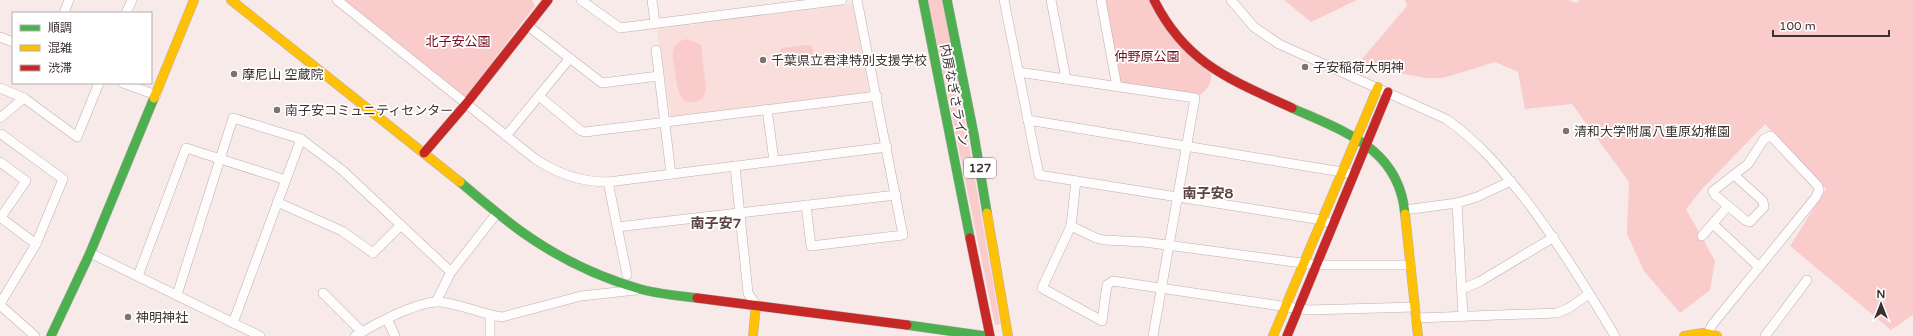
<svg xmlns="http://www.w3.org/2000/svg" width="1913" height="336" viewBox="0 0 1913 336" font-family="'Varela Round','Noto Sans JP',sans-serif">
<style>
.built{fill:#f9dedc}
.green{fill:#f9cccb}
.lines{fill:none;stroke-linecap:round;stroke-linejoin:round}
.street-casing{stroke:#bcb0af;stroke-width:10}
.fast-casing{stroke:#bcb0af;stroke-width:10}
.slow-casing{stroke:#bcb0af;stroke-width:10}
.jam-casing{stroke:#bcb0af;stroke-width:10}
.street{stroke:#fefcfc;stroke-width:9}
.fast{stroke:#4caf50;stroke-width:9}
.slow{stroke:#ffc107;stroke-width:9}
.jam{stroke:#c62828;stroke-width:9}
.poi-dot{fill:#7e7271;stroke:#fff;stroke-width:1.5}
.labels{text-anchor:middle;stroke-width:3.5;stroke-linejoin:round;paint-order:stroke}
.shield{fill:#fff;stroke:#776f6f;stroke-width:1}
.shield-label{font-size:12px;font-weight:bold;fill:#3d3131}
.park-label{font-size:13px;fill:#740a1b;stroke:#fff}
.poi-label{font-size:13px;fill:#3d3131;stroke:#fff;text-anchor:start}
.street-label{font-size:13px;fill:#3d3131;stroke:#fff}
.neighbourhood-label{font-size:14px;font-weight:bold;fill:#5b4241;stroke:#fff}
</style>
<rect width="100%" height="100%" fill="#f7eae9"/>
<path class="built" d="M850,4L853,6L869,93L671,118L657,32L659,29Z"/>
<g class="green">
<path d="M341,0H532L535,6L464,99Z"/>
<path d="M928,0H944L1000,324L995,325Z"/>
<path d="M1105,0H1148L1211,74C1212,84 1207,89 1200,95L1122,83L1119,77Z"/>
<path d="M1284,0H1357L1311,22Z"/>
<path d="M1405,0H1568L1577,3L1579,0H1913V315L1891,330L1790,246L1826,189L1765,124L1703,188L1686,209L1715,261L1710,290L1680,313L1644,271L1627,234L1629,182L1572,104L1525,109L1518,72L1495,62L1443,78H1425L1357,65L1407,6Z"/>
<path d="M688,39L701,45L706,90L703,98C678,113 677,86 675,70C674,63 670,52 675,46C678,41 683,40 688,39Z"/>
<path d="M807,45L811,46L813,49V55L810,57L783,60L780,58L779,52L782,48Z"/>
</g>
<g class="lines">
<defs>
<g id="street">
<path d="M337,0L534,158C557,174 580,182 608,182L887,147"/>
<path d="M581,0L620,28L842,0"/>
<path d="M652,0L655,23"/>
<path d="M1004,0L1039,175L1322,220L1327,222"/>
<path d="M1051,0L1066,79"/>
<path d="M1101,0L1117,87"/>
<path d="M1231,0L1254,27L1279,44L1446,119C1478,141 1501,169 1525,199C1558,242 1587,289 1615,336"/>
<path d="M64,13L69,0"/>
<path d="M126,13L132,0"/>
<path d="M528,26L602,83L659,76"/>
<path d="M0,37L13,42"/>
<path d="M656,50L671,174"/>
<path d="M1018,72L1195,98L1153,336"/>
<path d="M123,83L156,95"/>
<path d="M0,88L24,98L77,137L99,83"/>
<path d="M539,96L581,131L585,132L877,96"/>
<path d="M767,109L774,161"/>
<path d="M0,118L24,98"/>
<path d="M1028,120L1348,173"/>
<path d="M506,136L570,58"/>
<path d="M0,162L26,181L1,217"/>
<path d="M735,166L748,293L756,305"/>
<path d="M1076,181L1071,226L1042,288L1102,321L1107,285L1113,281L1308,310L1415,307"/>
<path d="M608,182L627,275"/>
<path d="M277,202L342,231L373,253L401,225"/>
<path d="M1457,203L1463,316"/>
<path d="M806,205L811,246L903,235L857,0"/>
<path d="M1405,210L1457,203L1477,197L1511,181"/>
<path d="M0,217L36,244"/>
<path d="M1713,224L1759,267"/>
<path d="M1071,226L1096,238L1104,240L1144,242L1317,265H1411"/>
<path d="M617,227L896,195"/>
<path d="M1702,236L1728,206"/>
<path d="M90,253L260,336"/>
<path d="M138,276L186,148L286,180"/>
<path d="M1462,289L1479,282L1554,237"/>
<path d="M323,293L362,332"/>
<path d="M177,295L233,118L301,139L342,170L451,272"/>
<path d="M436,302L451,272L497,213"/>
<path d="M0,304L36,244L63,179L1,134"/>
<path d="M0,305L35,336"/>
<path d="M490,316V336"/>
<path d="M1416,318L1557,313L1569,308L1589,294"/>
<path d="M387,319L395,336"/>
<path d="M233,323L301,139"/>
<path d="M1708,333L1712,325L1816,197L1819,190L1818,186L1771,136L1764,139L1748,164L1713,191L1715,195L1745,220L1750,222L1764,207L1763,201L1734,175"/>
<path d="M355,336C373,325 419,300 440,302C461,304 481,314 502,317L581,296L636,290"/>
<path d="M1765,336L1807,280"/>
</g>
<g id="fast">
<path d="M923,0L970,238"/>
<path d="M947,0L974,135L987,213"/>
<path d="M1292,108C1345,132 1399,148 1405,214"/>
<path d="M460,182C480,199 501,217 522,232C557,257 598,277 640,289C659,294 678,296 697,298"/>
<path d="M907,325L985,336"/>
<path d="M51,336L90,253L154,98"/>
</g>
<g id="slow">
<path d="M231,0L460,182"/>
<path d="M154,98L194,0"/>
<path d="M987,213L1008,336"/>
<path d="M1405,214L1418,336"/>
<path d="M753,336L756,305"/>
<path d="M1273,336L1378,87"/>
<path d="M1684,336L1703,333L1717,336"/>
</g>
<g id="jam">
<path d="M1154,0C1186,64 1231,80 1292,108"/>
<path d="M424,153L466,104L548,0"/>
<path d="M970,238L990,336"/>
<path d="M697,298L907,325"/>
<path d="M1287,336L1388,92"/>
</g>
</defs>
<use href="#street" class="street-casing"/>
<use href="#fast" class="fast-casing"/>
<use href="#slow" class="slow-casing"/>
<use href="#jam" class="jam-casing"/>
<use href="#street" class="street"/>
<use href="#fast" class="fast"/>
<use href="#slow" class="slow"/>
<use href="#jam" class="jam"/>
</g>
<g class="poi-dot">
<circle cx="763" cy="60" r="4"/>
<circle cx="1305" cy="67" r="4"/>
<circle cx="234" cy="74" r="4"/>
<circle cx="277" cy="110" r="4"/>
<circle cx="1566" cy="131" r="4"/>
<circle cx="128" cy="317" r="4"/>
</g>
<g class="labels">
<rect class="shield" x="964" y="158" width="32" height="20" rx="3"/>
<g class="shield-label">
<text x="980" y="172">127</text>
</g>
<g class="park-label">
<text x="458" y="46">北子安公園</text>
<text x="1147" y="61">仲野原公園</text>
</g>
<g class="poi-label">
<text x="771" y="65">千葉県立君津特別支援学校</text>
<text x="1313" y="72">子安稲荷大明神</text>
<text x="242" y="79">摩尼山 空蔵院</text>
<text x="285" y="115">南子安コミュニティセンター</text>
<text x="1574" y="136">清和大学附属八重原幼稚園</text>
<text x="136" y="322">神明神社</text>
</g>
<g class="street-label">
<text transform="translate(955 95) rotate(79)" y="5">内房なぎさライン</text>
</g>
<g class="neighbourhood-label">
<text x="1208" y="198">南子安8</text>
<text x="716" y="228">南子安7</text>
</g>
</g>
<rect x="12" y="12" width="140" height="72" fill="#ffffff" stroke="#b1adad"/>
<rect x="20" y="25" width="20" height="6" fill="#4caf50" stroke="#b1adad"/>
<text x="48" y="32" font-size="12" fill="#3d3131">順調</text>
<rect x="20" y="45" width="20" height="6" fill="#ffc107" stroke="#b1adad"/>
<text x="48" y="52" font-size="12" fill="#3d3131">混雑</text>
<rect x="20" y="65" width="20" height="6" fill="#c62828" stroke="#b1adad"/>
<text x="48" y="72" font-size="12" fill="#3d3131">渋滞</text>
<g transform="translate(1881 304)" stroke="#ffffff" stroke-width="3" paint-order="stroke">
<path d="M0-3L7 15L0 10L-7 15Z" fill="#3d3131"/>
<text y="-6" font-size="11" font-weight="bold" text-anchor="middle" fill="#3d3131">N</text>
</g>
<path d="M1773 30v6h116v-6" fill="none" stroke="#3d3131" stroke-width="2"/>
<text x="1779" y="30" font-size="12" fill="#3d3131" stroke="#ffffff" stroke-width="3" paint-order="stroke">100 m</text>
</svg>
